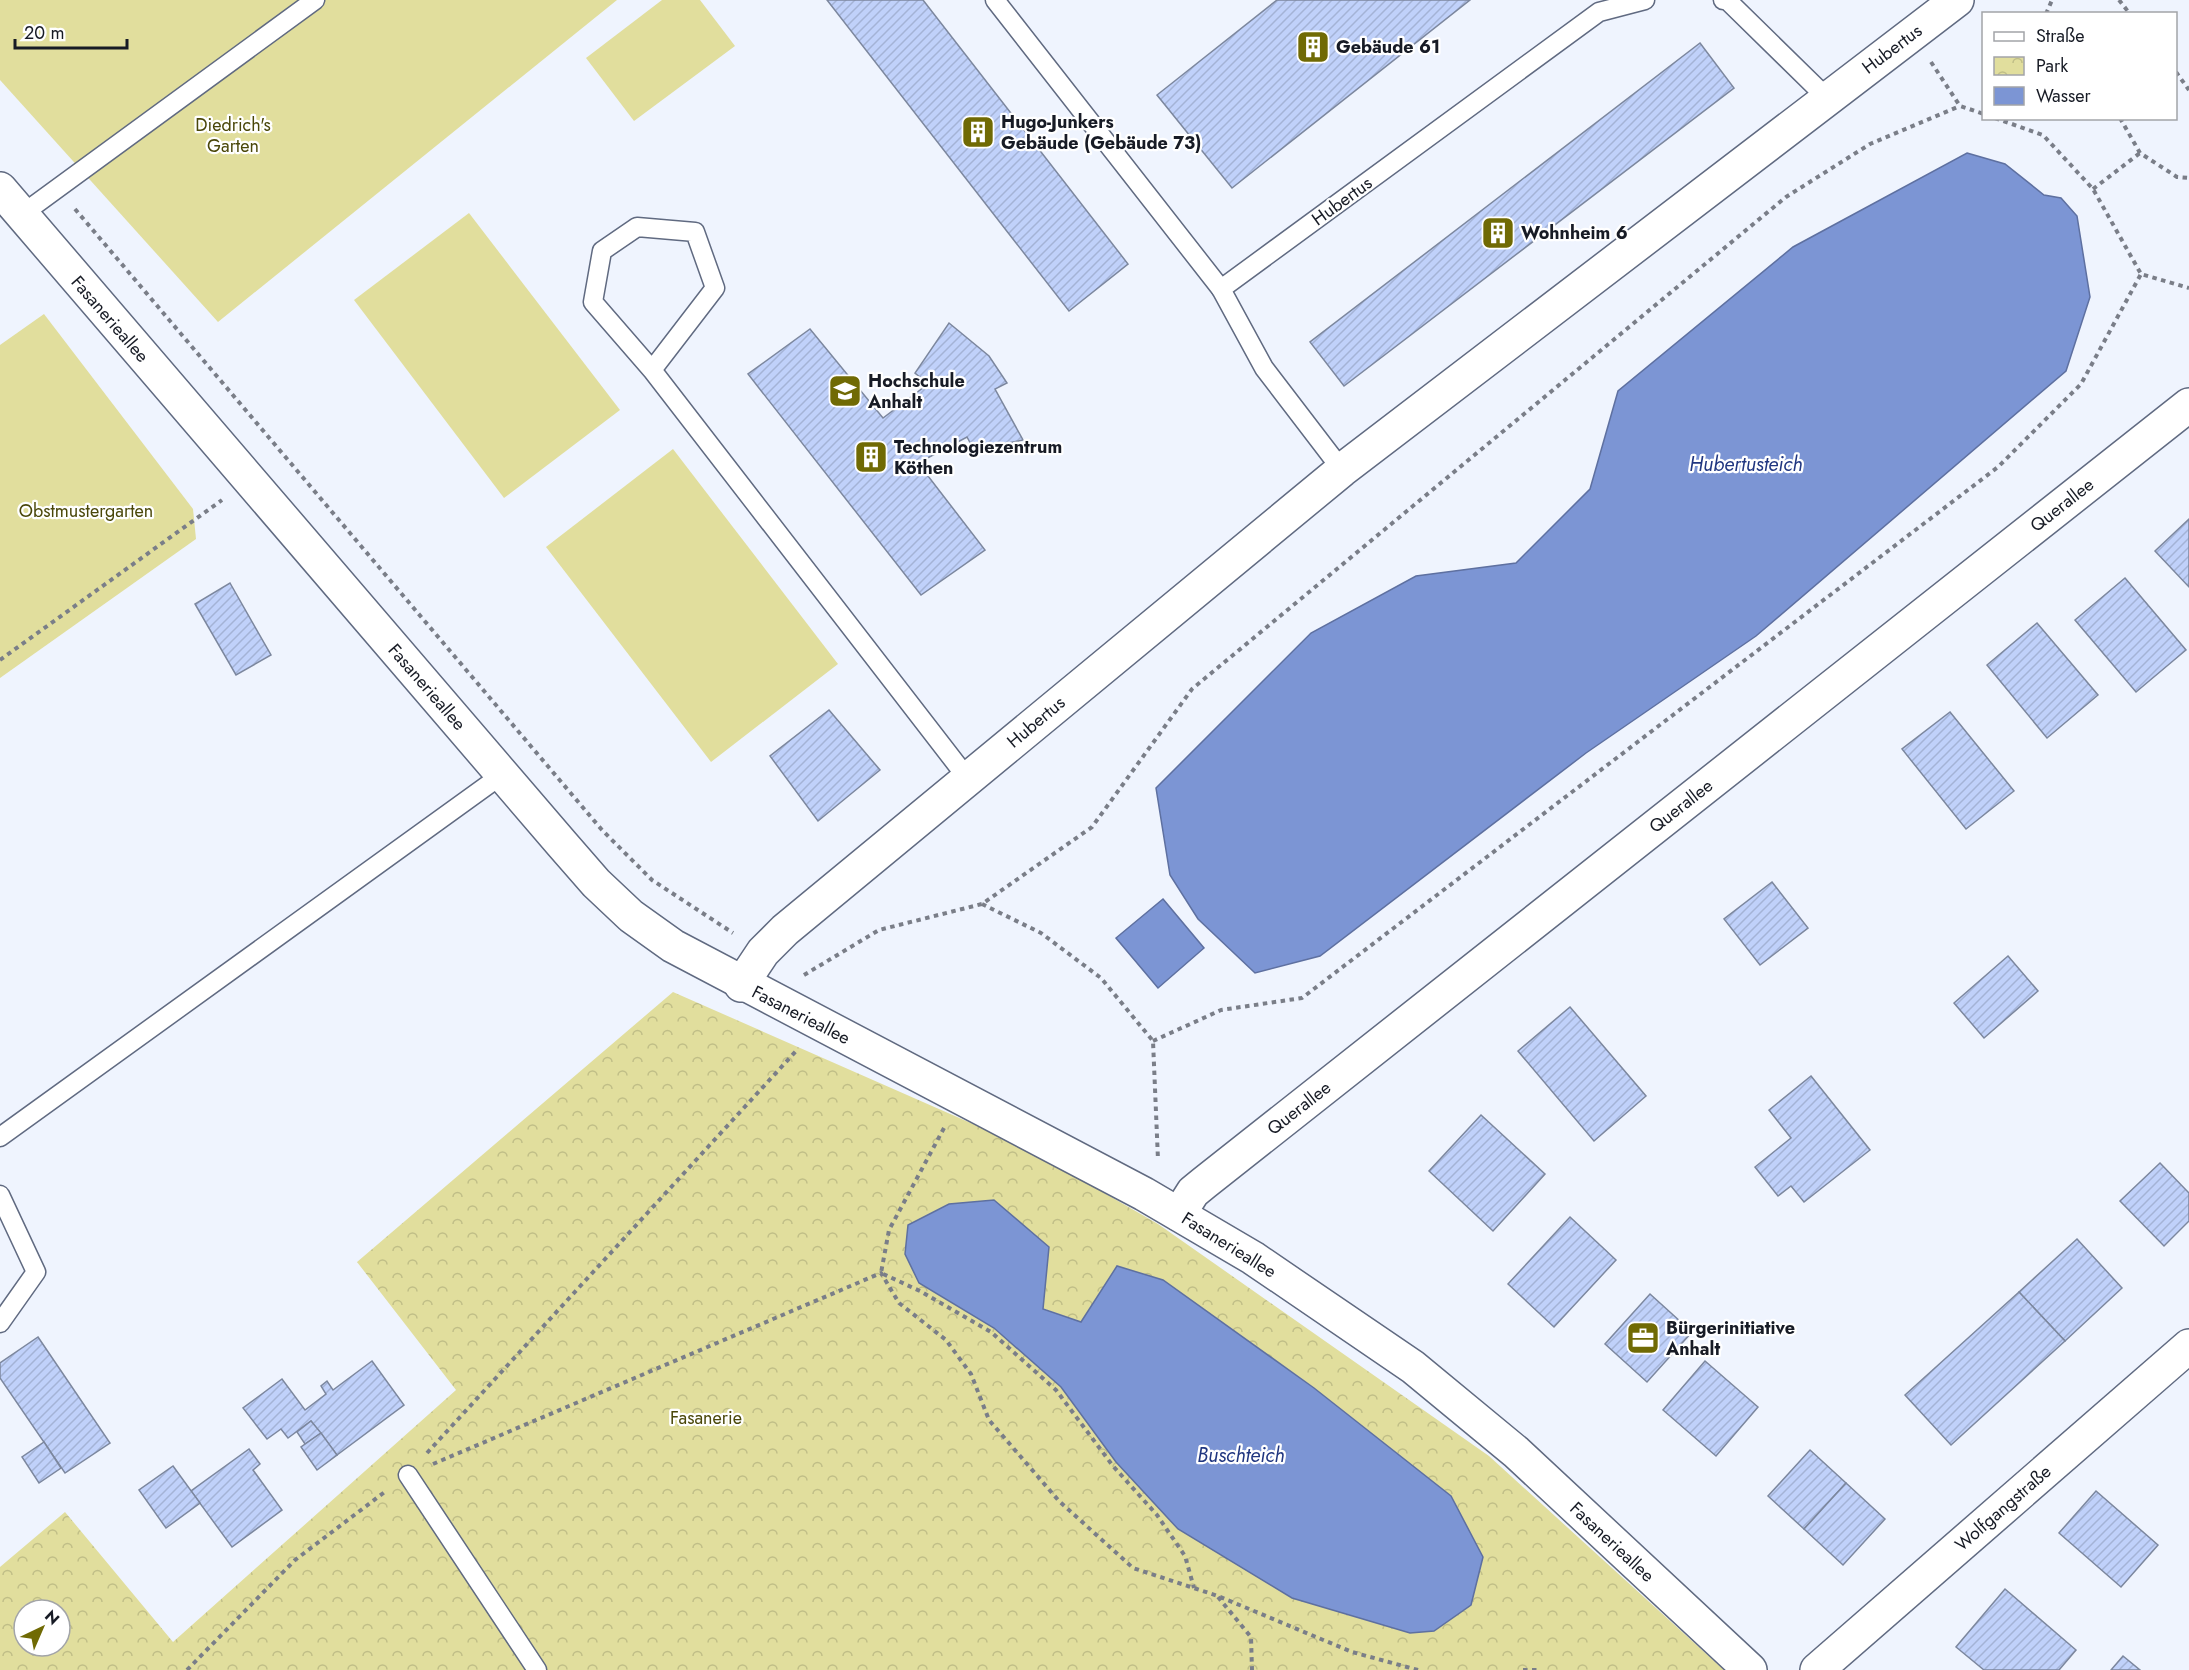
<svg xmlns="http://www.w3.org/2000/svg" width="2189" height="1670" viewBox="0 0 2189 1670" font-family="Jost,sans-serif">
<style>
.green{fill:#e1de9d}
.park{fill:url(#park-crowns);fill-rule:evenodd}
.water{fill:#7c95d4;stroke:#5e70a0;stroke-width:1.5}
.building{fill:url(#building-hatch);stroke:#7c879e;stroke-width:1.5}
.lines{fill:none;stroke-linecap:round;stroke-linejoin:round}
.lane-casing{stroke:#606a81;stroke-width:21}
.street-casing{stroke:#606a81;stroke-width:36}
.path{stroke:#7a7e88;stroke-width:4;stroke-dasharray:4.5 4.5;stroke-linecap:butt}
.lane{stroke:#fff;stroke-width:18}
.street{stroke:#fff;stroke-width:33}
.labels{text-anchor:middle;stroke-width:4.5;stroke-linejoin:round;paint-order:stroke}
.poi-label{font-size:18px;font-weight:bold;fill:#171b25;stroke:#fff;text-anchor:start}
.street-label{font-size:18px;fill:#171b25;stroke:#fff}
.park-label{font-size:18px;fill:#4a4709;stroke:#fff}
.water-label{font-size:20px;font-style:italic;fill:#203680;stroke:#fff}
</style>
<defs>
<pattern id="park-crowns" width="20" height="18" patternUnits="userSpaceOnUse" patternTransform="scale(1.5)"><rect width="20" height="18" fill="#e1de9d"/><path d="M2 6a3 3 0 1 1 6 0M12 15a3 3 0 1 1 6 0" fill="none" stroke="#c0be87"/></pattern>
<pattern id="building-hatch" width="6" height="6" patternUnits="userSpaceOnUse" patternTransform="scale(1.5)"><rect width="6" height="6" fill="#c0d1fa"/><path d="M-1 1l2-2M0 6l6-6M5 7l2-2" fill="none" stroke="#a4b3d6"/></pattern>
</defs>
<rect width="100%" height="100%" fill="#eff4fe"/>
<g class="green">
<path d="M0,0H617L218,322L0,80Z"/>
<path d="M662,0H700L735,46L634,121L586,58Z"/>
<path d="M469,213L620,410L504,498L354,300Z"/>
<path d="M44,314L193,509L196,539L0,678V345Z"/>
<path d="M673,449L838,664L711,762L546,547Z"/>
</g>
<path class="park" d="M673,992L1021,1145L1158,1224L1489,1456L1724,1670H0V1567L65,1512L173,1642L456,1390L357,1262ZM1049,1247L1042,1308L1081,1322L1117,1266L1163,1280L1314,1388L1451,1496L1178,1529L1116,1462L1061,1387L994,1328L919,1283ZM24,1610H60V1646H24Z"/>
<g class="water">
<path d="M1967,153L2005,164L2044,195L2061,198L2077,216L2090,297L2066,371L1756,636L1586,753L1320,956L1255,973L1198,919L1170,875L1156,788L1311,633L1416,576L1516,563L1590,489L1618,391L1793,247Z"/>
<path d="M1163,899L1204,948L1158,988L1116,938Z"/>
<path d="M994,1200L1049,1247L1043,1309L1081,1322L1117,1266L1163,1280L1314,1388L1451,1496L1483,1557L1471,1605L1434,1631L1410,1633L1292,1598L1178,1529L1116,1462L1061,1387L994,1328L919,1283L905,1254L908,1225L949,1204Z"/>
</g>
<g class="building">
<path d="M827,0H923L1128,264L1069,311Z"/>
<path d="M1277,0H1470L1232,188L1157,95Z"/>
<path d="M1700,43L1734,88L1344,386L1310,342Z"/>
<path d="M949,323L989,356L1007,383L995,389L1023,440L974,450L967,437L918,463L985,550L921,595L748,374L810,329L883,418L928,384L915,373Z"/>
<path d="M2189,519V587L2155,551Z"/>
<path d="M2125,578L2186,650L2136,692L2075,620Z"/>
<path d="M230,583L271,655L236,675L195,604Z"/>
<path d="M2037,623L2098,695L2047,738L1987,665Z"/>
<path d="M829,710L880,770L818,821L770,756Z"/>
<path d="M1950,712L2014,791L1966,829L1902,749Z"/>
<path d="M1772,882L1808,928L1760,965L1724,919Z"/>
<path d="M2008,956L2038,991L1984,1038L1954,1003Z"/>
<path d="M1570,1007L1646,1096L1594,1141L1518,1051Z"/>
<path d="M1811,1076L1870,1150L1804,1202L1791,1186L1778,1196L1755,1167L1791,1138L1769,1110Z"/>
<path d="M1481,1115L1545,1174L1493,1231L1429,1171Z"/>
<path d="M2160,1163L2189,1193V1221L2164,1246L2120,1201Z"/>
<path d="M1570,1217L1616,1260L1554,1327L1508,1284Z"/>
<path d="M2077,1239L2122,1288L2065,1341L2019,1292Z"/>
<path d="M2019,1292L2065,1341L1951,1445L1905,1395Z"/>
<path d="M1650,1294L1692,1332L1647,1382L1605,1344Z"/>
<path d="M38,1337L110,1443L65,1473L0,1378V1363Z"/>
<path d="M372,1361L404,1405L337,1455L311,1421L288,1438L281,1429L267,1439L243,1408L282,1379L305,1410L326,1394L321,1386L327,1381L333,1390Z"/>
<path d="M1705,1361L1758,1407L1716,1456L1663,1410Z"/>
<path d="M311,1421L321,1433L305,1444L297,1432Z"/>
<path d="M321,1433L337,1455L317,1470L301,1447Z"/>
<path d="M44,1442L61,1468L39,1483L22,1457Z"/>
<path d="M249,1449L260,1464L253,1470L282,1510L232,1547L191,1491Z"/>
<path d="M1810,1450L1846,1483L1804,1529L1768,1496Z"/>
<path d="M173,1466L200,1503L166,1528L139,1490Z"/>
<path d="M1846,1483L1885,1519L1843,1565L1804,1529Z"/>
<path d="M2096,1491L2158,1545L2121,1587L2059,1533Z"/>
<path d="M2005,1589L2076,1650L2059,1670H1984L1956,1647Z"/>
<path d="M2123,1656L2140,1670H2111Z"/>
</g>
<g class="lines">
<defs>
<g id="lane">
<path d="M995,0L1221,289"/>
<path d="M1723,0H1727L1827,98"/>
<path d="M21,215L315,0"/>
<path d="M652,370L593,302L602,251L637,227L695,232L715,288L652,370L968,779"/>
<path d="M1342,470L1264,368L1221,289L1599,12L1645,0"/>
<path d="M0,1137L503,774"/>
<path d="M0,1195L36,1272L0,1323"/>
<path d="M408,1475L537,1670"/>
</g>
<g id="street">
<path d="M0,189L562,844L596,883L631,916L673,946L1144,1194L1253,1258L1413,1367L1516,1452L1750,1670"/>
<path d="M741,985L763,952L785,930L1342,470L1957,0"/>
<path d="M1179,1214L1193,1192L1204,1183L2189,405"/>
<path d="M1817,1670L2189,1346"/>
</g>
</defs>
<use href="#lane" class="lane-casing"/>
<use href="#street" class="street-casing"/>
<g class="path">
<path d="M2119,0L2130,14"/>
<path d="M2046,14L2052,0"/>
<path d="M1931,62L1960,106L1984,114"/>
<path d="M2176,72L2189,90"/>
<path d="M1995,118L2043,135L2093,189L2141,274L2189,288"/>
<path d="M2120,118L2140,153L2177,177L2189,178"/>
<path d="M2093,189L2140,153"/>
<path d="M75,209L602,830L652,880L733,933"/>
<path d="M0,660L222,500"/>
<path d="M982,904L1041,933L1101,978L1153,1041L1158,1160"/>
<path d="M804,975L879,930L982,904L1092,827L1192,689L1786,197L1870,144L1960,106"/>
<path d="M1153,1041L1221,1010L1302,998L1998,467L2081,384L2141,274"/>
<path d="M944,1128L889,1230L881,1273L920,1291L991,1332L1056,1390L1113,1466L1157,1515L1185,1556L1194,1588"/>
<path d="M427,1453L797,1050"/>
<path d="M433,1464L881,1273L899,1303L946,1340L971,1374L989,1420L1059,1501L1133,1568L1218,1596L1352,1652L1418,1670"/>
<path d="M1218,1597L1251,1637L1252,1670"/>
<path d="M187,1670L295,1560L386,1491"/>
<path d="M1523,1670H1537"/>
</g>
<use href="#lane" class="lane"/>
<use href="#street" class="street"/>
</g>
<defs>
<symbol id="building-square" viewBox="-11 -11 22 22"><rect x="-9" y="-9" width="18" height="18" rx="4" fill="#706a04" stroke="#fff"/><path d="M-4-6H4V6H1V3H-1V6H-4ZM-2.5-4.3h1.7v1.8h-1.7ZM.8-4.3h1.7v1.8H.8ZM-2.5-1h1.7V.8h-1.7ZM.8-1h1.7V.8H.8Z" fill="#fff"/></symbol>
<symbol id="university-square" viewBox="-11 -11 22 22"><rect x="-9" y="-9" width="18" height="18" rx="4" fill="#706a04" stroke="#fff"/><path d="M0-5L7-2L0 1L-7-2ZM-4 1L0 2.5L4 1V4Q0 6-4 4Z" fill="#fff"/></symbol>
<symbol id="office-square" viewBox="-11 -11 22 22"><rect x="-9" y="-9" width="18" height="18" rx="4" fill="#706a04" stroke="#fff"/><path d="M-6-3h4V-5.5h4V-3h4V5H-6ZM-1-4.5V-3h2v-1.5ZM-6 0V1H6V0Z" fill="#fff"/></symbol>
</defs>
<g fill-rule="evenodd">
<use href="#building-square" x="1294" y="28" width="38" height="38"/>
<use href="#building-square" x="959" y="113" width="38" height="38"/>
<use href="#building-square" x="1479" y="214" width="38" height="38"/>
<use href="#university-square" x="826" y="372" width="38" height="38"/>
<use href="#building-square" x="852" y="438" width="38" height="38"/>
<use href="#office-square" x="1624" y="1319" width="38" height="38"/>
</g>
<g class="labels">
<g class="poi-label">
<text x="1336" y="53">Gebäude 61</text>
<text x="1001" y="128">Hugo-Junkers<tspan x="1001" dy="21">Gebäude (Gebäude 73)</tspan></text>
<text x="1521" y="239">Wohnheim 6</text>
<text x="868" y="387">Hochschule<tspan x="868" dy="21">Anhalt</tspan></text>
<text x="894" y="453">Technologiezentrum<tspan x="894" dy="21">Köthen</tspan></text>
<text x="1666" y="1334">Bürgerinitiative<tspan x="1666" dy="21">Anhalt</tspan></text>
</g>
<g class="street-label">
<text transform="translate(1892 49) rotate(-37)" y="6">Hubertus</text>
<text transform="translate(1342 201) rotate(-36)" y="6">Hubertus</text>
<text transform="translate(110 319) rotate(49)" y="6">Fasanerieallee</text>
<text transform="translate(2062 505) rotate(-38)" y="6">Querallee</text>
<text transform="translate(427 687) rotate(49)" y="6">Fasanerieallee</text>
<text transform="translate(1036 722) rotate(-40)" y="6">Hubertus</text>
<text transform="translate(1681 806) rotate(-38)" y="6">Querallee</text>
<text transform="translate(801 1015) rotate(27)" y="6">Fasanerieallee</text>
<text transform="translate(1299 1108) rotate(-38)" y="6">Querallee</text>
<text transform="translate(1229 1245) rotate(32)" y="6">Fasanerieallee</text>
<text transform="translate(2003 1508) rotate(-41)" y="6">Wolfgangstraße</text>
<text transform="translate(1612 1542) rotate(43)" y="6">Fasanerieallee</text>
</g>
<g class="park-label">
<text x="233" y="131">Diedrich's<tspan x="233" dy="21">Garten</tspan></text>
<text x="86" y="517">Obstmustergarten</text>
<text x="706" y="1424">Fasanerie</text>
</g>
<g class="water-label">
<text x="1746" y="471">Hubertusteich</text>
<text x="1241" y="1462">Buschteich</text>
</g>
</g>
<rect x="1982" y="12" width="195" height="108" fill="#ffffff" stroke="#a2a4a8" stroke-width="1.5"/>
<rect x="1994" y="32" width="30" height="9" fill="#ffffff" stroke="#a2a4a8" stroke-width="1.5"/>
<text x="2036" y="42" font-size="18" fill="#171b25">Straße</text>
<rect x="1994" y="57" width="30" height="18" fill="url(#park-crowns)" stroke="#a2a4a8" stroke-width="1.5"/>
<text x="2036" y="72" font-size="18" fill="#171b25">Park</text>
<rect x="1994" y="87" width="30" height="18" fill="#7c95d4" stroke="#a2a4a8" stroke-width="1.5"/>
<text x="2036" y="102" font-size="18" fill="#171b25">Wasser</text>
<g transform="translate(42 1628) rotate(44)"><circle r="28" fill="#ffffff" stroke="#a2a4a8" stroke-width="1.5"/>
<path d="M0-4.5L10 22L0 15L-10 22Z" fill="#706a04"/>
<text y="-9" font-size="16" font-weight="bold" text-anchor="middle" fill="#171b25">N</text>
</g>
<path d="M15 39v9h112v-9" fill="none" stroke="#171b25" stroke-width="3"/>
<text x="24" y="39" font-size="18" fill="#171b25" stroke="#ffffff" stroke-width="4.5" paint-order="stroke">20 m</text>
</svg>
